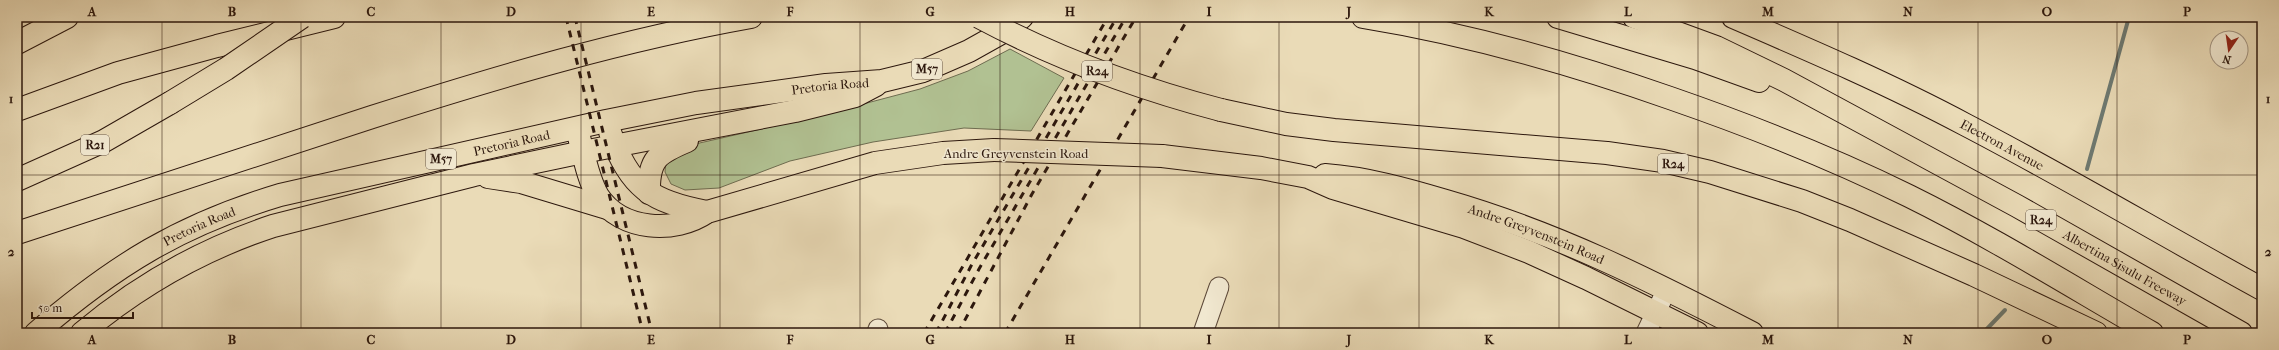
<svg xmlns="http://www.w3.org/2000/svg" width="2279" height="350" viewBox="0 0 2279 350" font-family="'IM FELL French Canon',serif">
<style>
.green{fill:#b1c192;stroke:#6e6c50}
.lines{fill:none;stroke-linecap:round;stroke-linejoin:round}
.stream{stroke:#6d7971;stroke-width:4}
.minor-casing{stroke:#5c4838;stroke-width:21}
.major-casing{stroke:#2c170d;stroke-width:24}
.highway-casing{stroke:#2c170d;stroke-width:24}
.minor{stroke:#f1e8d0;stroke-width:19}
.major{stroke:#eadbb7;stroke-width:22}
.highway{stroke:#eadbb7;stroke-width:22}
.rail{stroke:#2c170d;stroke-width:3;stroke-dasharray:7 7;stroke-linecap:butt}
.major-bridge-casing{stroke:#2c170d;stroke-width:24;stroke-linecap:butt}
.highway-bridge-casing{stroke:#2c170d;stroke-width:24;stroke-linecap:butt}
.major-bridge{stroke:#eadbb7;stroke-width:22}
.highway-bridge{stroke:#eadbb7;stroke-width:22}
.grid{fill:none;stroke:#2c170d;stroke-width:1;stroke-opacity:0.55}
.labels{text-anchor:middle;stroke-width:3;stroke-linejoin:round;paint-order:stroke}
.shield{fill:#f1e8d0;stroke:#675648;stroke-width:1}
.shield-label{font-size:12px;font-weight:bold;fill:#2c170d}
.street-label{font-size:13px;fill:#2c170d;stroke:#f1e8d0}
.neatline{fill:none;stroke:#2c170d;stroke-width:1.5}
.grid-label{font-size:13px;text-anchor:middle;font-weight:bold;fill:#2c170d}
</style>
<rect width="100%" height="100%" fill="#eadbb7"/>
<filter id="stains"><feTurbulence type="fractalNoise" baseFrequency=".005" numOctaves="4"/><feColorMatrix values="0 0 0 0 .2 0 0 0 0 .09 0 0 0 0 .02 0 0 0 .5 -.17"/></filter>
<radialGradient id="worn" r=".72"><stop offset=".6" stop-color="#630" stop-opacity="0"/><stop offset="1" stop-color="#630" stop-opacity=".3"/></radialGradient>
<path class="green" d="M1010,49L1064,78L1031,131L964,128L873,142L790,161L719,188L685,190L671,184L665,172L666,158L682,147L814,117L920,89L968,71Z"/>
<g class="lines">
<g class="stream">
<path d="M2087,169L2129,17"/>
<path d="M1983,333L2005,310"/>
</g>
<defs>
<g id="minor">
<path d="M877,333L878,329"/>
<path d="M1203,333L1219,287"/>
<path d="M1646,333L1667,289"/>
</g>
<g id="major">
<path id="s1" d="M1733,17C1812,51 1891,85 1966,125C2066,177 2163,235 2262,289"/>
<path d="M610,132C629,188 652,202 707,212"/>
<path d="M579,137C584,156 588,179 598,196C621,231 675,234 707,212L875,163L943,153L994,150"/>
<path d="M1162,156L1261,168L1308,177L1333,188L1464,227L1529,252L1586,278L1697,333"/>
<path id="s2" d="M1325,175C1366,178 1406,189 1446,201C1557,233 1650,280 1752,333"/>
<path d="M488,177L521,182L607,208"/>
<path d="M649,193C648,159 658,153 687,141"/>
<path id="s3" d="M36,333C115,265 180,225 280,195L606,121L696,103L826,85L882,81L923,71L969,51L1003,32L1022,17"/>
<path d="M82,333C138,286 203,249 273,226L474,175L583,152L795,111L855,96L876,85"/>
</g>
<g id="highway">
<path d="M1363,17C1468,34 1570,63 1670,98C1751,126 1832,158 1909,196C1992,237 2072,287 2152,333"/>
<path d="M1558,17L1695,58L1759,81"/>
<path id="s4" d="M1634,17L1716,47L1784,80L2017,206L2241,333"/>
<path d="M17,43L67,17"/>
<path d="M17,110L118,73L217,46L334,17"/>
<path d="M1221,110L1286,124L1334,130L1607,153L1663,161L1710,172L1802,201L1850,220L1974,275L2096,333"/>
<path d="M17,180L104,141L170,103"/>
<path d="M17,233C135,194 253,155 372,117C497,77 622,40 751,17"/>
</g>
</defs>
<use href="#minor" class="minor-casing"/>
<use href="#major" class="major-casing"/>
<use href="#highway" class="highway-casing"/>
<use href="#minor" class="minor"/>
<use href="#major" class="major"/>
<use href="#highway" class="highway"/>
<g class="rail">
<path d="M566,17L643,333"/>
<path d="M575,17L652,333"/>
<path d="M924,333L1108,17"/>
<path d="M936,333L971,266L1117,17"/>
<path d="M945,333L979,269L1126,17"/>
<path d="M958,333L1032,194L1136,17"/>
<path d="M1005,333L1189,17"/>
</g>
<defs>
<path id="major-bridge" d="M994,150L1162,156"/>
<g id="highway-bridge">
<path d="M979,17C1056,58 1137,88 1221,110"/>
<path d="M170,103L226,69L302,17"/>
</g>
</defs>
<use href="#major-bridge" class="major-bridge-casing"/>
<use href="#highway-bridge" class="highway-bridge-casing"/>
<use href="#major-bridge" class="major-bridge"/>
<use href="#highway-bridge" class="highway-bridge"/>
</g>
<path class="grid" d="M162,17V333M301,17V333M441,17V333M581,17V333M720,17V333M860,17V333M1000,17V333M1140,17V333M1279,17V333M1419,17V333M1559,17V333M1698,17V333M1838,17V333M1978,17V333M2117,17V333M17,175H2262"/>
<g class="labels">
<g class="shield">
<rect x="912" y="59" width="30" height="20" rx="3"/>
<rect x="1082" y="61" width="30" height="20" rx="3"/>
<rect x="81" y="135" width="28" height="20" rx="3"/>
<rect x="426" y="149" width="30" height="20" rx="3"/>
<rect x="1658" y="154" width="30" height="20" rx="3"/>
<rect x="2026" y="210" width="30" height="20" rx="3"/>
</g>
<g class="shield-label">
<text x="927" y="73">M57</text>
<text x="1097" y="75">R24</text>
<text x="95" y="149">R21</text>
<text x="441" y="163">M57</text>
<text x="1673" y="168">R24</text>
<text x="2041" y="224">R24</text>
</g>
<g class="street-label">
<text dy="5" stroke="none"><textPath href="#s3" startOffset="844">Pretoria Road</textPath></text>
<text dy="5" stroke="none"><textPath href="#s3" startOffset="520">Pretoria Road</textPath></text>
<text dy="5" stroke="none"><textPath href="#s1" startOffset="298">Electron Avenue</textPath></text>
<text x="1016" y="158">Andre Greyvenstein Road</text>
<text dy="5" stroke="none"><textPath href="#s3" startOffset="196">Pretoria Road</textPath></text>
<text dy="5" stroke="none"><textPath href="#s2" startOffset="220">Andre Greyvenstein Road</textPath></text>
<text dy="5" stroke="none"><textPath href="#s4" startOffset="552">Albertina Sisulu Freeway</textPath></text>
</g>
</g>
<rect width="2279" height="350" fill="none" stroke="#eadbb7" stroke-width="44"/>
<g transform="translate(2229 50) rotate(193)"><circle r="19" fill="#f1e8d0" stroke="#a29482"/>
<path d="M0-3L7 15L0 10L-7 15Z" fill="#8f2418"/>
<text y="-6" font-size="11" font-weight="bold" text-anchor="middle" fill="#2c170d">N</text>
</g>
<path d="M32 312v6h101v-6" fill="none" stroke="#2c170d" stroke-width="2"/>
<text x="38" y="312" font-size="12" fill="#2c170d" stroke="#f1e8d0" stroke-width="3" paint-order="stroke">50 m</text>
<rect x="22" y="22" width="2235" height="306" class="neatline"/>
<g class="grid-label">
<text x="92" y="16">A</text>
<text x="232" y="16">B</text>
<text x="371" y="16">C</text>
<text x="511" y="16">D</text>
<text x="651" y="16">E</text>
<text x="790" y="16">F</text>
<text x="930" y="16">G</text>
<text x="1070" y="16">H</text>
<text x="1209" y="16">I</text>
<text x="1349" y="16">J</text>
<text x="1489" y="16">K</text>
<text x="1628" y="16">L</text>
<text x="1768" y="16">M</text>
<text x="1908" y="16">N</text>
<text x="2047" y="16">O</text>
<text x="2187" y="16">P</text>
<text x="11" y="103">1</text>
<text x="2268" y="103">1</text>
<text x="11" y="256">2</text>
<text x="2268" y="256">2</text>
<text x="92" y="344">A</text>
<text x="232" y="344">B</text>
<text x="371" y="344">C</text>
<text x="511" y="344">D</text>
<text x="651" y="344">E</text>
<text x="790" y="344">F</text>
<text x="930" y="344">G</text>
<text x="1070" y="344">H</text>
<text x="1209" y="344">I</text>
<text x="1349" y="344">J</text>
<text x="1489" y="344">K</text>
<text x="1628" y="344">L</text>
<text x="1768" y="344">M</text>
<text x="1908" y="344">N</text>
<text x="2047" y="344">O</text>
<text x="2187" y="344">P</text>
</g>
<rect width="100%" height="100%" filter="url(#stains)"/>
<rect width="100%" height="100%" fill="url(#worn)"/>
</svg>
